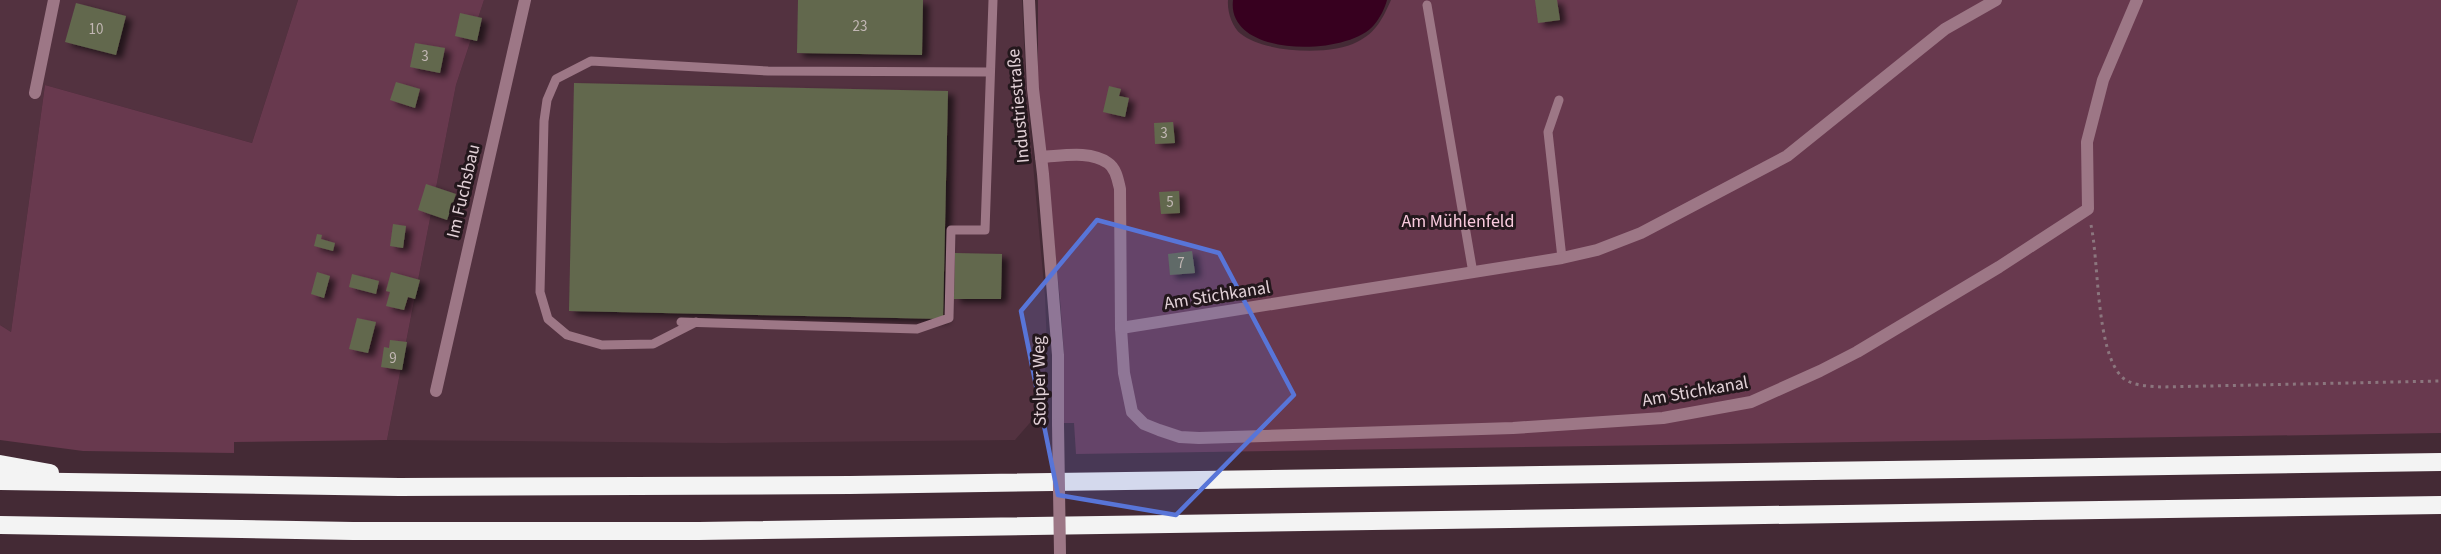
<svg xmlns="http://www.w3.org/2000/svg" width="2441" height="554" viewBox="0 0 2441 554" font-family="'Source Sans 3',sans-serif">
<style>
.built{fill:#533240}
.green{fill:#68394e}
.water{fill:#37001f}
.building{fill:#62684d;filter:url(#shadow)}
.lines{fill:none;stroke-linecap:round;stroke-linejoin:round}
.path{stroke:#8b767e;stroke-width:3;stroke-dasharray:3 4.5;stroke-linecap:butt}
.service{stroke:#9d7786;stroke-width:9}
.minor{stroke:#9d7786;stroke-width:12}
.motorway{stroke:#f3f3f3;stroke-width:18}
.minor-bridge{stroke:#9d7786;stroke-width:12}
.marked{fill:#5875d8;fill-opacity:0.2;stroke:#5875d8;stroke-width:4.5;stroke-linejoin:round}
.labels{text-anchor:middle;stroke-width:6;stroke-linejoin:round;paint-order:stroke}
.number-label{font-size:15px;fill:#c2b7b4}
.street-label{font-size:18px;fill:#e2d1d7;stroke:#23171c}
.park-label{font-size:18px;fill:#f9cadd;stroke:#23171c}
</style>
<defs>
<filter id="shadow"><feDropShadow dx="6" dy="4" stdDeviation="3" flood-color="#0009"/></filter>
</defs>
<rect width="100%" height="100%" fill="#442a35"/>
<g class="built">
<path d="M0,0H298L252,143L45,85L11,332L0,325Z"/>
<path d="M484,0H1022L1026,87L1045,296L1047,348L1042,409L1015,440L724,443L387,440L456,85Z"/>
</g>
<g class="green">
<path d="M298,0H484L456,85L387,440L234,442V453L83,451L0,440V325L11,332L45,85L252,143Z"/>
<path d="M1038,0H1228C1227,11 1232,27 1241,34C1264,53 1332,56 1357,42C1376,33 1383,18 1391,0H2441V433L1076,454L1074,423H1064V354L1060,300L1038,86Z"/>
</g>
<path class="water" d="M1233,0H1387C1385,8 1380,18 1374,25C1347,57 1226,58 1233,0Z"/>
<g class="building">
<path d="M798,0H923L922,55L797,53Z"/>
<path d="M1535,0H1557L1560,20L1538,23Z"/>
<path d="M76,3L126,16L116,55L65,42Z"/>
<path d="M460,13L482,18L477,41L455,36Z"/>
<path d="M415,43L445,48L440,73L410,67Z"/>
<path d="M396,82L420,89L415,108L390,100Z"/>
<path d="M574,83L948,91L943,319L569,311Z"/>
<path d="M1109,86L1121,89L1119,96L1129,98L1125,117L1103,112Z"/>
<path d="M1173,122L1175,143L1155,144L1154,123Z"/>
<path d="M426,184L456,194L447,220L418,210Z"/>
<path d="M1179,191L1180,213L1161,214L1159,192Z"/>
<path d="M393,224L406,226L403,248L390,246Z"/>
<path d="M317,234L322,235L321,239L335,243L333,251L314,246Z"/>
<path d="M1192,251L1195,273L1170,275L1168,254Z"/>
<path d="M955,253L1002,254L1001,299H954Z"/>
<path d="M317,272L330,276L324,298L311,294Z"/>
<path d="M391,272L420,280L415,299L408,297L404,310L386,306L390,292L386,291Z"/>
<path d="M352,274L379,281L376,294L349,287Z"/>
<path d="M357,318L376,322L368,353L349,349Z"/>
<path d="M390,340L407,342L402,370L381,367L384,347L389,348Z"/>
</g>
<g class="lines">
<path class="path" d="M2091,225C2099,263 2096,349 2121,376C2130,386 2148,386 2161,387L2441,381"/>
<g class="service">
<path d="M1427,5L1473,273"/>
<path d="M1559,100L1548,132L1562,258"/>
<path d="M681,322L917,329L949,318L951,230H985L993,0"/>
<path d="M696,322L653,344L602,345L567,335L548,319L540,292L544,121L547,100L556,79L591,61L768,71L990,72"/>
</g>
<g class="minor">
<path d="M1029,0L1033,89L1043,174L1058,355V424"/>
<path d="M35,93L54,0"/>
<path d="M1041,157C1062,156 1090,150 1108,163C1116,168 1118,180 1120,189L1121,328L1124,373L1132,412L1144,424L1159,430L1180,437L1199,438L1513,428L1663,418L1751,402L1820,371L1857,352L1999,267L2088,209L2087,142L2103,80L2137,0"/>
<path d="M1121,328L1562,258L1597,250L1641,233L1787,156L1945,29L1996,0"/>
<path d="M436,391L525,0"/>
</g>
<g class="motorway">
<path d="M0,464L50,473"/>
<path d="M0,481L399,487L850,485L2441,462"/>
<path d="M0,525L353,531H699L2441,505"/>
</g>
<path class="minor-bridge" d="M1058,424L1060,554"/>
</g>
<path class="marked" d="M1097,220L1219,253L1294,395L1176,515L1058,495L1021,311Z"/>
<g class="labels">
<g class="number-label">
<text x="860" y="31">23</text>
<text x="96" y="34">10</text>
<text x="425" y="61">3</text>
<text x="1164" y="138">3</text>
<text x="1170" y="207">5</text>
<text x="1181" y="268">7</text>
<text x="393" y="363">9</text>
</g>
<g class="street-label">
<text transform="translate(1018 106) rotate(-95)" y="6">Industriestraße</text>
<text transform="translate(463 191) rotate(-77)" y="6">Im Fuchsbau</text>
<text transform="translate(1217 295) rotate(-9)" y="6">Am Stichkanal</text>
<text transform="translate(1039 381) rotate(-91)" y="6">Stolper Weg</text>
<text transform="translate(1695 391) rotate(-10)" y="6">Am Stichkanal</text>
</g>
<g class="park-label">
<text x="1458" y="227">Am Mühlenfeld</text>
</g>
</g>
</svg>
